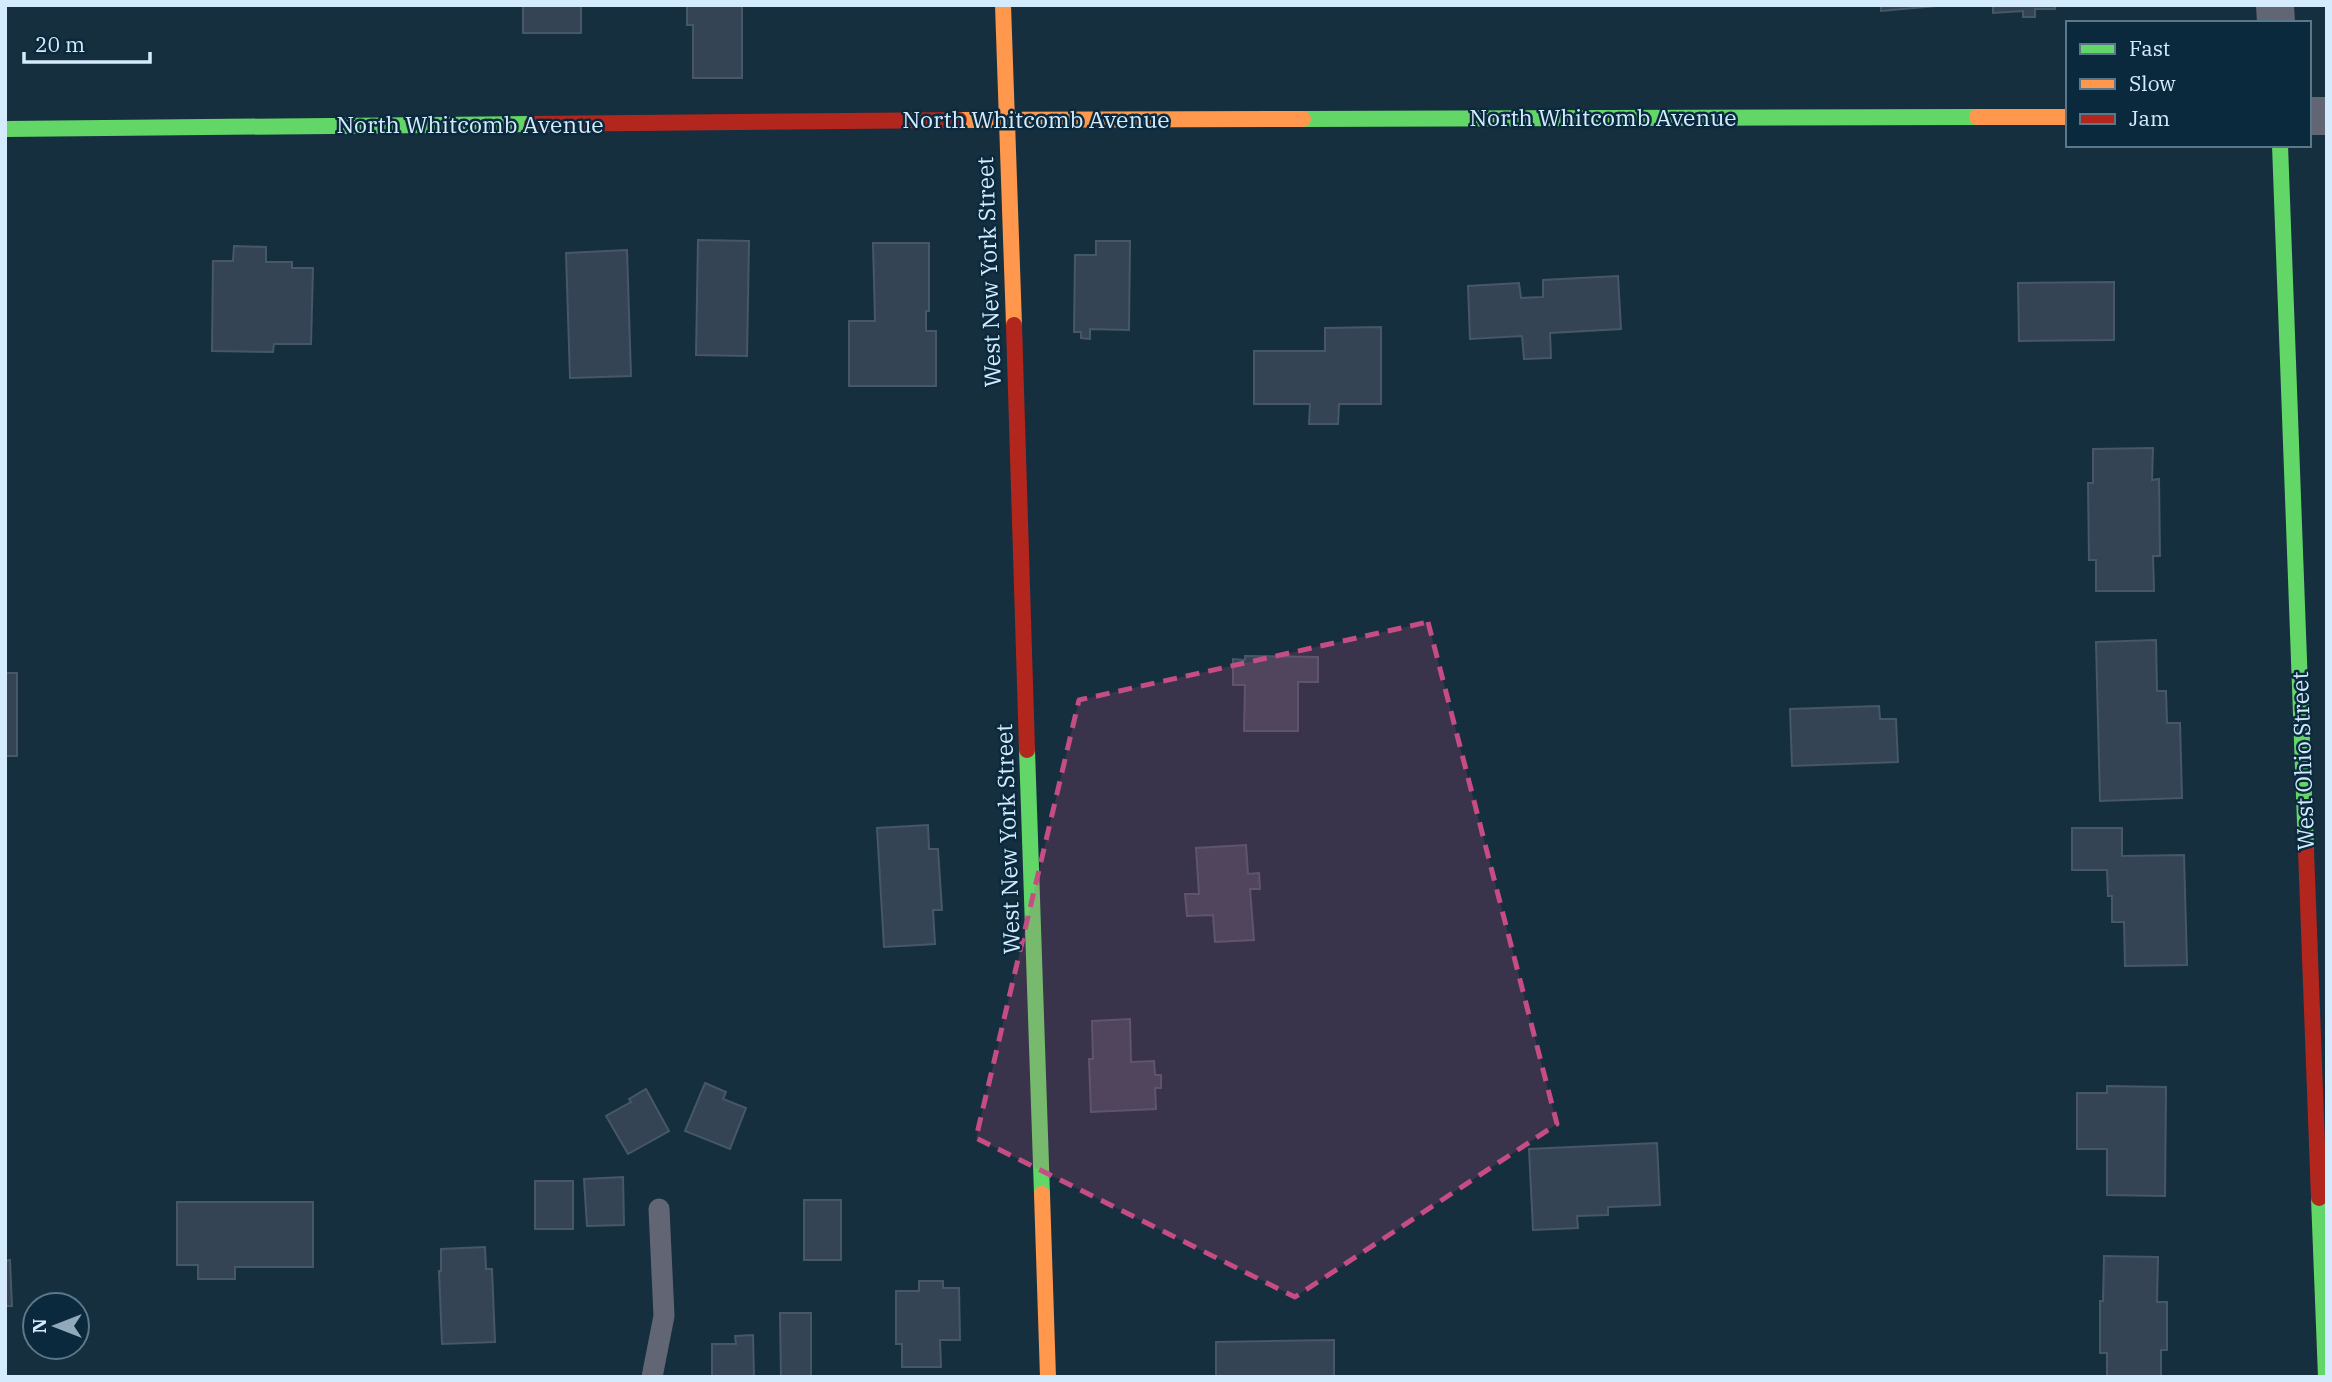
<svg xmlns="http://www.w3.org/2000/svg" width="2332" height="1382" viewBox="0 0 2332 1382" font-family="'IBM Plex Serif',serif">
<style>
.building{fill:#344454;stroke:#465768;stroke-width:2}
.lines{fill:none;stroke-linecap:round;stroke-linejoin:round}
.lane{stroke:#626674;stroke-width:21}
.street{stroke:#626674;stroke-width:38}
.fast{stroke:#63d668;stroke-width:16}
.slow{stroke:#ff974d;stroke-width:16}
.jam{stroke:#b3261e;stroke-width:16}
.marked{fill:#c64d84;fill-opacity:0.2;stroke:#c64d84;stroke-width:5;stroke-dasharray:14 9;stroke-linejoin:round}
.labels{text-anchor:middle;stroke-width:5;stroke-linejoin:round;paint-order:stroke}
.street-label{font-size:23px;fill:#d4ebfd;stroke:#0b293d}
</style>
<rect width="100%" height="100%" fill="#162f3f"/>
<g class="building">
<rect x="523" y="5" width="58" height="28"/>
<path d="M687,5H742V78H693V25H687Z"/>
<path d="M1881,5H1948L1881,11Z"/>
<path d="M1993,5H2055V9H2035V17H2023V11L1993,13Z"/>
<path d="M698,240L749,241L747,356L696,355Z"/>
<path d="M1096,241H1130L1129,330L1090,329V339L1081,338V332H1074L1075,255H1096Z"/>
<path d="M873,243H929V311H926V331H936V386H849V321H875Z"/>
<path d="M234,246L266,247V262H292V268H313L311,344H274L273,352L212,351L213,261H233Z"/>
<path d="M627,250L631,376L570,378L566,253Z"/>
<path d="M1618,276L1621,329L1550,333L1551,358L1524,359L1522,336L1470,339L1468,286L1519,283L1521,298L1543,297V280Z"/>
<path d="M2114,282V340L2019,341L2018,283Z"/>
<path d="M1381,327V404H1339L1338,424H1309L1310,404H1254V351H1325V328Z"/>
<path d="M2153,448L2152,480L2159,479L2160,556H2153L2154,591H2096V560H2089L2088,483H2093V449Z"/>
<path d="M2156,640L2157,691H2166L2167,723H2180L2182,798L2100,801L2096,642Z"/>
<path d="M1245,656L1318,657V682H1298V731H1244L1245,685H1233V659L1245,660Z"/>
<rect x="5" y="673" width="12" height="83"/>
<path d="M1879,706L1880,719H1896L1898,762L1792,766L1790,709Z"/>
<path d="M928,825L929,849H938L942,910H933L935,944L884,947L877,828Z"/>
<path d="M2072,828H2122V856L2184,855L2187,965L2125,966L2124,922H2112V896H2108L2107,870H2072Z"/>
<path d="M1246,845L1248,874L1259,873L1260,889H1250L1254,940L1215,942L1213,915L1187,916L1185,894H1199L1196,848Z"/>
<path d="M1130,1019L1131,1062L1154,1061L1155,1075H1161V1088H1155L1156,1109L1091,1112L1089,1059H1093L1092,1021Z"/>
<path d="M705,1083L726,1092L723,1099L746,1108L730,1149L685,1131Z"/>
<path d="M2107,1086L2166,1087L2165,1196L2107,1195V1149H2077V1093H2107Z"/>
<path d="M646,1089L669,1131L628,1154L606,1116L631,1102L629,1099Z"/>
<path d="M1657,1143L1660,1205L1608,1207V1215L1577,1216L1578,1228L1533,1230L1529,1149Z"/>
<path d="M623,1177L624,1225L587,1226L584,1179Z"/>
<rect x="535" y="1181" width="38" height="48"/>
<rect x="804" y="1200" width="37" height="60"/>
<path d="M177,1202H313V1267H235V1279H198V1265H177Z"/>
<path d="M485,1247L486,1269H492L495,1342L442,1344L439,1271H441V1249Z"/>
<path d="M2104,1256L2158,1257L2157,1302H2167V1350H2161V1377H2107V1353H2100V1301H2103Z"/>
<path d="M10,1260L12,1306H5V1261Z"/>
<path d="M919,1281H943V1288H959L960,1340H940L941,1367H902V1344H896V1291H919Z"/>
<path d="M780,1313H811V1377H781Z"/>
<path d="M753,1335L754,1377H712V1344H736L735,1336Z"/>
<path d="M1334,1340V1377H1216V1342Z"/>
</g>
<g class="lines">
<path class="lane" d="M652,1377L664,1316L659,1209"/>
<g class="street">
<path d="M2275,5L2276,23"/>
<path d="M2309,116H2327"/>
</g>
<g class="fast">
<path d="M1303,119L1977,117"/>
<path d="M5,129L532,124"/>
<path d="M2280,145L2306,850"/>
<path d="M1027,750L1042,1194"/>
<path d="M2319,1198L2326,1377"/>
</g>
<g class="slow">
<path d="M1003,5L1014,325"/>
<path d="M1977,117H2068"/>
<path d="M959,120L1303,119"/>
<path d="M1042,1194L1048,1377"/>
</g>
<g class="jam">
<path d="M532,124L959,120"/>
<path d="M1014,325L1027,750"/>
<path d="M2306,850L2319,1198"/>
</g>
</g>
<path class="marked" d="M1428,622L1557,1124L1295,1297L976,1138L1079,700Z"/>
<g class="labels">
<g class="street-label">
<text x="1603" y="126">North Whitcomb Avenue</text>
<text x="1036" y="128">North Whitcomb Avenue</text>
<text x="470" y="133">North Whitcomb Avenue</text>
<text transform="translate(989 272) rotate(-92)" y="8">West New York Street</text>
<text transform="translate(2303 761) rotate(-92)" y="8">West Ohio Street</text>
<text transform="translate(1008 839) rotate(-92)" y="8">West New York Street</text>
</g>
</g>
<rect width="2332" height="1382" fill="none" stroke="#d4ebfd" stroke-width="14"/>
<rect x="2066" y="21" width="245" height="126" fill="#0b293d" stroke="#5b778a" stroke-width="2"/>
<rect x="2080" y="44" width="35" height="10" fill="#63d668" stroke="#5b778a" stroke-width="2"/>
<text x="2129" y="56" font-size="21" fill="#d4ebfd">Fast</text>
<rect x="2080" y="79" width="35" height="10" fill="#ff974d" stroke="#5b778a" stroke-width="2"/>
<text x="2129" y="91" font-size="21" fill="#d4ebfd">Slow</text>
<rect x="2080" y="114" width="35" height="10" fill="#b3261e" stroke="#5b778a" stroke-width="2"/>
<text x="2129" y="126" font-size="21" fill="#d4ebfd">Jam</text>
<g transform="translate(56 1326) rotate(270)"><circle r="33" fill="#0b293d" stroke="#5b778a" stroke-width="2"/>
<path d="M0-5L12 26L0 18L-12 26Z" fill="#92a9ba"/>
<text y="-10" font-size="19" font-weight="bold" text-anchor="middle" fill="#d4ebfd">N</text>
</g>
<path d="M24 52v10h126v-10" fill="none" stroke="#d4ebfd" stroke-width="3.5"/>
<text x="35" y="52" font-size="21" fill="#d4ebfd" stroke="#0b293d" stroke-width="5" paint-order="stroke">20 m</text>
</svg>
